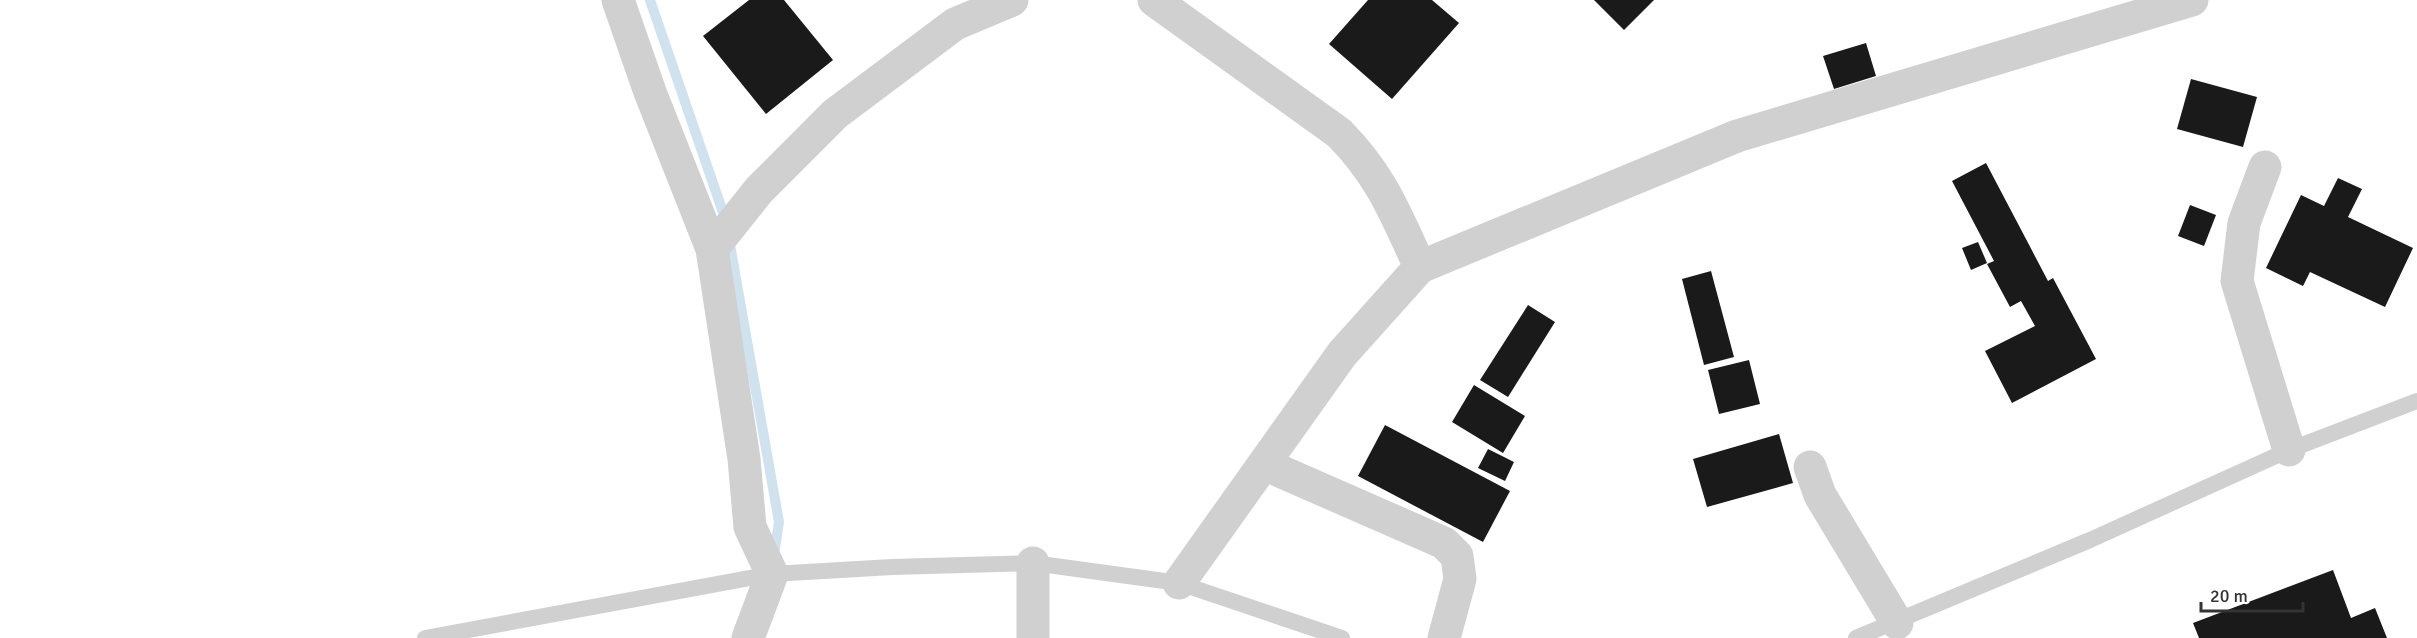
<svg xmlns="http://www.w3.org/2000/svg" width="2417" height="638" viewBox="0 0 2417 638" font-family="Signika,sans-serif">
<style>
.lines{fill:none;stroke-linecap:round;stroke-linejoin:round}
.stream{stroke:#cfe2ee;stroke-width:10}
.building{fill:#1a1a1a}
.service{stroke:#d0d0d0;stroke-width:16}
.minor{stroke:#d0d0d0;stroke-width:33}
</style>
<rect width="100%" height="100%" fill="#fff"/>
<g class="lines">
<g class="stream">
<path d="M650,0L726,221"/>
<path d="M729,239L779,522L774,555"/>
</g>
</g>
<g class="building">
<path d="M749,0H784L833,60L766,114L703,36Z"/>
<path d="M1368,0H1432L1459,23L1392,99L1329,44Z"/>
<path d="M1594,0H1654L1624,30Z"/>
<path d="M1866,43L1876,76L1834,89L1823,56Z"/>
<path d="M2191,79L2257,97L2243,147L2177,129Z"/>
<path d="M1986,163L2048,281L2053,278L2096,359L2012,403L1985,351L2035,326L2021,301L2010,307L1987,264L1994,261L1952,181Z"/>
<path d="M2338,178L2362,189L2348,217L2413,248L2385,307L2310,272L2303,286L2266,268L2301,195L2324,206Z"/>
<path d="M2190,205L2216,215L2204,246L2178,236Z"/>
<path d="M1978,242L1987,263L1971,270L1962,248Z"/>
<path d="M1711,271L1734,357L1704,365L1682,279Z"/>
<path d="M1528,305L1555,322L1508,397L1480,380Z"/>
<path d="M1749,360L1760,404L1719,414L1708,370Z"/>
<path d="M1474,385L1525,416L1503,453L1452,422Z"/>
<path d="M1385,425L1510,491L1483,542L1358,476Z"/>
<path d="M1779,434L1793,483L1707,507L1693,459Z"/>
<path d="M1488,449L1514,462L1505,481L1478,468Z"/>
<path d="M2333,570L2351,618L2375,608L2387,638H2199L2193,623Z"/>
</g>
<g class="lines">
<g class="service">
<path d="M425,638L772,574L892,567L1033,563L1179,583L1342,638"/>
<path d="M1856,638L2090,540L2289,450L2417,401"/>
</g>
<g class="minor">
<path d="M618,0L650,92L712,249L744,459L750,527L772,574L748,638"/>
<path d="M1154,0L1339,133C1381,175 1396,215 1420,267L1342,354L1179,583"/>
<path d="M2265,167L2244,223L2237,281L2289,450"/>
<path d="M712,249L759,190L835,114L955,24L1012,0"/>
<path d="M1420,267L1737,136L2192,0"/>
<path d="M1264,464L1444,543L1457,556L1460,579L1444,638"/>
<path d="M1810,467L1820,495L1897,623"/>
<path d="M1033,638V563"/>
</g>
</g>
<path d="M2201 602v9h102v-9" fill="none" stroke="#333333" stroke-width="3"/>
<text x="2210" y="602" font-size="18" fill="#333333" stroke="#ffffff" stroke-width="4.5" paint-order="stroke">20 m</text>
</svg>
